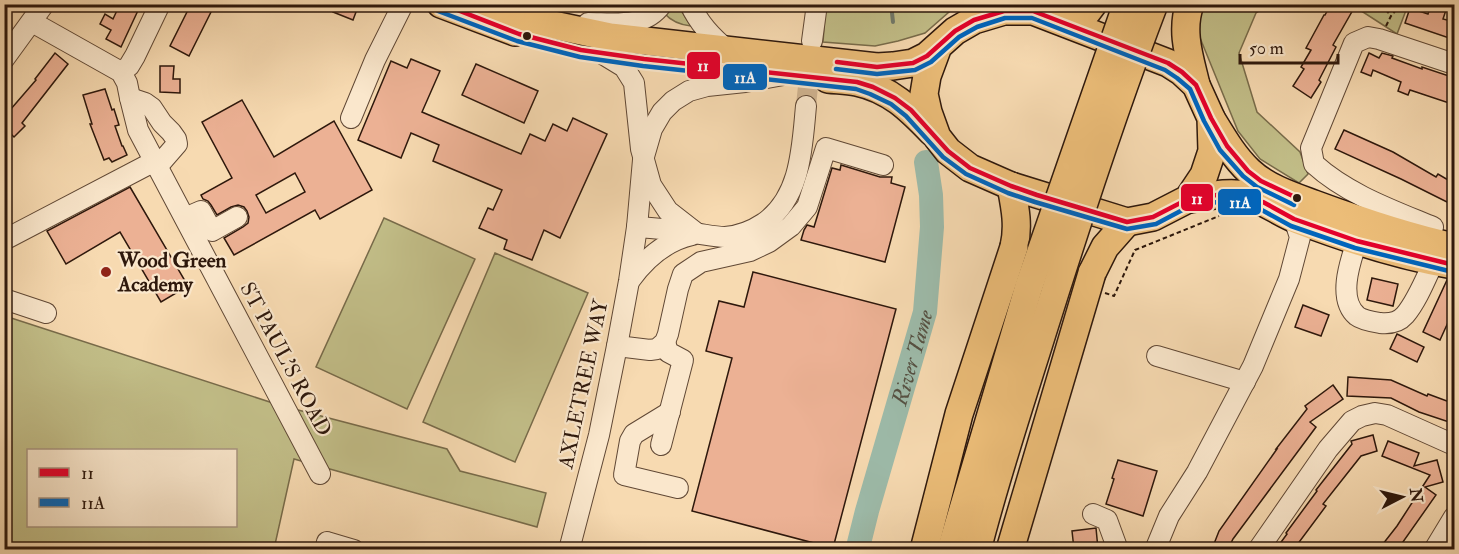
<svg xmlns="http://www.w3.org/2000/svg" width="1459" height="554" viewBox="0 0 1459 554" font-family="'IM FELL Double Pica',serif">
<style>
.green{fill:#c2be88;stroke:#786b4a;stroke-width:1.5;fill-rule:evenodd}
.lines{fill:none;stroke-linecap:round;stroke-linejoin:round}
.stream{stroke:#717a6b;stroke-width:4}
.river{stroke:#9dbbaa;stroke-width:24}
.building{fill:#ecb194;stroke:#2e180c;stroke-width:1.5;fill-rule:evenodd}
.minor-tunnel{stroke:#cfb390;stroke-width:20;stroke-dasharray:20 10;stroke-linecap:butt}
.minor-casing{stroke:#604835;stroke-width:22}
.highway-casing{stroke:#2e180c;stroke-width:30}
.path{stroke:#2e180c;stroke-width:2;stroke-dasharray:4.5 3;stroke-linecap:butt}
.minor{stroke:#fae7cc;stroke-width:20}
.highway{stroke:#ecbd78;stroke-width:27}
.highway-bridge-casing{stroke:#2e180c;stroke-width:30;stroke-linecap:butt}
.highway-bridge{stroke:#ecbd78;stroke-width:27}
.bus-1-casing{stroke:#fae7cc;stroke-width:9}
.bus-2-casing{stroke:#fae7cc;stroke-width:9}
.bus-1{stroke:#e4002b;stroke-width:4.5}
.bus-2{stroke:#0065bd;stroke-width:4.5}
.bus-dot{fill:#2e180c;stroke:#fae7cc;stroke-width:2}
.poi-dot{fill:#8f2418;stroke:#fae7cc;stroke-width:2}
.labels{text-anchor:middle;stroke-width:4.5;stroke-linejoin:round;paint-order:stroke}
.poi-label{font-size:21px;font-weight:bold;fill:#2e180c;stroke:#fae7cc;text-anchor:start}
.street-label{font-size:21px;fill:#2e180c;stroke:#fae7cc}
.water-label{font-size:22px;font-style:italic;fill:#555143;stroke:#fae7cc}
.line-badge{stroke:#fae7cc;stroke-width:2}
.badge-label{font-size:16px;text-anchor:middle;font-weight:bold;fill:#fff}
</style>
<rect width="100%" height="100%" fill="#f7dab1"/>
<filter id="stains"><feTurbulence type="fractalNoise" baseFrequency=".00333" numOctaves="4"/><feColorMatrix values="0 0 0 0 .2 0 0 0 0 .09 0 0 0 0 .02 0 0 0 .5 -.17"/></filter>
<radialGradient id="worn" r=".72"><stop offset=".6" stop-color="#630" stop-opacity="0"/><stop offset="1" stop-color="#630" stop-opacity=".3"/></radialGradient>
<g class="green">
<path d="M671,5H679L682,12L691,26C681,25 671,21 664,13Z"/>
<path d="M827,5H957L925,33L898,41L875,46L823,42L825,15Z"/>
<path d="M1200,5H1268L1256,13L1239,53L1257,112L1300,152L1308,174L1299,183L1260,159L1238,131L1196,28Z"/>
<path d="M1352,5H1408L1397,34Z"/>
<path d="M384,218L475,259L407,409L316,367Z"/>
<path d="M495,253L588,293L515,462L423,422Z"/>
<path d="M5,316L279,405L447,449L460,471L546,493L537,527L294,459L274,549L5,550ZM28,450H236V526H28Z"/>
</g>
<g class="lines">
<path class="stream" d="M891,4L893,22"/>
<path class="river" id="s1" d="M860,550L859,543L867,511L925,312L932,227L931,195L926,162"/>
</g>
<g class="building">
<path d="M120,4H141L121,47L106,39L111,30L100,24L105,14L113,19Z"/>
<path d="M191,4H206L213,8L189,56L170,46Z"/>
<path d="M336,4H359L353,20L333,12Z"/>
<path d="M1331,4H1347L1354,8L1333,45L1336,47L1319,80L1321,82L1311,98L1293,86L1304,69L1301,67L1311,50L1306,48L1324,15H1325Z"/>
<path d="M1431,5L1446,10L1443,19L1455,22V40L1405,23L1410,8L1428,14Z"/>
<path d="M55,53L68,64L22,123L25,126L14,137L12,135L4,143V117L36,80L35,79Z"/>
<path d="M1369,53L1379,58L1382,53L1393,56L1392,58L1422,69V67L1455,78V105L1410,90L1408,95L1398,91L1401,82L1373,70L1371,76L1361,72Z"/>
<path d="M411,59L440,71L422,112L521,154L530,134L545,141L553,124L567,131L573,118L607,134L560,238L544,230L532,260L504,249L507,240L479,228L488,208L493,210L502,190L433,161L439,145L411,133L401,158L358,140L391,61L407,68Z"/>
<path d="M476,64L538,91L524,123L462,95Z"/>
<path d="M160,66H174L173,79H180V93L160,92Z"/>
<path d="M105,89L112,110L114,109L119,125L115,126L122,146H123L127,155L112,162L109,158L104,160L90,124H92L83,95Z"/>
<path d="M242,100L274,157L334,121L372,190L320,219L315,210L234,255L224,238L243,227L248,223L249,217L247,211L244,207L238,205L231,207L217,215L211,205L208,201L203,199L201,195L232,178L202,122ZM295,173L305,192L266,213L256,195Z"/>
<path d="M1344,130L1393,152L1436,177L1438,174L1455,184V206L1401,179L1335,149Z"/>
<path d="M841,165L880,177H892L891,183L905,187L885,262L801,240L804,230L807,225L814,227L832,168L840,170Z"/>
<path d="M130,187L188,286L161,302L120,232L66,264L47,231Z"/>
<path d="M753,272L896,309L833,548L692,511L732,358L706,351L719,301L744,307Z"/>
<path d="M1372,278L1398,284L1393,306L1367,300Z"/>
<path d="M1447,280L1455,284V307L1440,340L1423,332Z"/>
<path d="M1303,305L1329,315L1321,336L1295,327Z"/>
<path d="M1397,334L1424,347L1417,362L1390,349Z"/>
<path d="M1348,377L1391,380L1427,396L1428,394L1455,404V424L1419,412L1391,398L1347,396Z"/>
<path d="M1333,385L1343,399L1310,422L1316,427L1233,539L1228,549H1212L1219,531L1277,449H1276L1307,409L1305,406Z"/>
<path d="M1373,435L1377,451L1361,456L1323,504L1326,506L1294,549H1276L1287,534L1286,533L1317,491L1316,490L1352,444L1351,441Z"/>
<path d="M1388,441L1419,453L1414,466L1437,460L1443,482L1425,487L1436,495L1398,549H1379L1397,526L1430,475L1382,456Z"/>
<path d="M1118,460L1157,471L1143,516L1106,504L1114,479L1112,478Z"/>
<path d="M1096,528L1098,549H1074L1072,531Z"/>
</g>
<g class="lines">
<path class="minor-tunnel" d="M806,106L812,47"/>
<defs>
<g id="minor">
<path d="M690,4C699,24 712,38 729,51"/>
<path d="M32,22L121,72L127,83L130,98L138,130L320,474"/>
<path d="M588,23C614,23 644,29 662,4"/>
<path d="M812,41L817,4"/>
<path d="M601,53L624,67L634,83L641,149L651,185L668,211L695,232"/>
<path d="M4,59L44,4"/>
<path d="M121,72L129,66L135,56L160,4"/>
<path d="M130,98L145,103L152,108L162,123L171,132L176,139L177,144L157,167"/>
<path d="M351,118L375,60L403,4"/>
<path d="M185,218L201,211L212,231L237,217"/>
<path d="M637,227C656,228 674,230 693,233C703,234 714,237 725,237C739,236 752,231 764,223C801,197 802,148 806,106"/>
<path d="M1433,227C1392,210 1347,194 1314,164L1311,148L1354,43L1368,37L1379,39L1454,64"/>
<path d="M4,240L155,161"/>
<path d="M1357,241C1350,262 1337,299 1357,316C1362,320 1374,322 1380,323C1389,324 1398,323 1405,315C1417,301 1426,278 1434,261"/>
<path d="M630,280C646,258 665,241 692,235"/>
<path d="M4,299L46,313"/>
<path d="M617,346L650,350L657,349L665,342L668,334L678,289L683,274L701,262L750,251L769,242L791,226L807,207L826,148L883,165"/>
<path d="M1157,356L1245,382"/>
<path d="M670,412L634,434L630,441L624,475L678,488"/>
<path d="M661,445L683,360L668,352L665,342"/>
<path d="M1093,514L1107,520L1118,550"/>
<path d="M325,550L327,542L354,550"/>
<path d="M569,550L599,435L617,346L629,281L637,227L643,160L652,129L662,112L673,101L689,91L707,86L745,82L789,74"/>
<path d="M1155,550L1169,516L1197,472L1253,366L1289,279L1300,237L1294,219"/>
<path d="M1258,550L1328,449L1352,421L1362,416L1375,413L1387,415L1454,445"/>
<path d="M1434,550L1454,517"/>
</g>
<g id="highway">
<path d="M441,4L515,32"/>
<path d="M491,4L539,22L610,37L877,67L893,66L913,63L927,56L955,31L974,20L1004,11H1033L1168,63L1182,72L1196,85L1211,118L1212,151L1204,175L1188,199L1153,217L1127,222L1011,186L970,168L948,151L937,137L928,112L924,94L927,76L937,49"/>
<path d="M1190,4C1180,31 1190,59 1196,85"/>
<path d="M1066,23L1087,12L1093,4"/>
<path d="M828,79C838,80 848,80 857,82C890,89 910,109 932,132"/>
<path d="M1212,120C1223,138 1234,157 1249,171C1267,188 1292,196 1314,204C1360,221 1407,237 1454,247"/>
<path d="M1011,186C1015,207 1019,226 1014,247"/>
<path d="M1188,199C1204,197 1229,191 1244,195C1263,199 1279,213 1298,220C1348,239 1400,256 1453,265"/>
<path d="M1092,273L1105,247L1127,222"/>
</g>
</defs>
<use href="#minor" class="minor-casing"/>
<use href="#highway" class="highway-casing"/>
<g class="path">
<path d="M1381,4L1391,16"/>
<path d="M1386,26L1391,16L1401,4"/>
<path d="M1105,293L1114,296L1135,250L1219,216"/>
</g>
<use href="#minor" class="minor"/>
<use href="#highway" class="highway"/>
<defs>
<g id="highway-bridge">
<path d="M924,550L959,414L1014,247"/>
<path d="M951,550L1029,286L1127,4"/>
<path d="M977,550C996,475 1021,401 1044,327C1078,219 1113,111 1154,4"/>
<path d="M1010,550L1092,273"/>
</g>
</defs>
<use href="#highway-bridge" class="highway-bridge-casing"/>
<use href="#highway-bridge" class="highway-bridge"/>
<defs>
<g id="bus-1">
<path d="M442,4L519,34L581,50L644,59L857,82L873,87L895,98L911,110L948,151L970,168L1011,186L1037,195L1127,222L1153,217L1188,199L1217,195L1242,194L1263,202L1294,219L1357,241L1454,265"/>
<path d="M837,62L877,67L913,63L927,56L955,31L974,20L1004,11H1033L1168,63L1182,72L1196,85L1211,118L1227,146L1248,171L1261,181L1297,198"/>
</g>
<g id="bus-2">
<path d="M438,11L517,41L580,57L643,66L856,89L870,94L891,104L906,116L943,157L966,174L1008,193L1035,202L1127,229L1156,224L1190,206L1218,202H1241L1260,209L1291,226L1355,248L1453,272"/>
<path d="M836,69L877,74L915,70L931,62L959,37L977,27L1005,18H1032L1165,70L1177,78L1190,89L1204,121L1220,150L1243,176L1257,187L1294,205"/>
</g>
</defs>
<use href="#bus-1" class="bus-1-casing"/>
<use href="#bus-2" class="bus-2-casing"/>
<use href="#bus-1" class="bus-1"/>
<use href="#bus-2" class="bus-2"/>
</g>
<g class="bus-dot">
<circle cx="527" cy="36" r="5"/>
<circle cx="1297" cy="198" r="5"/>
</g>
<circle class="poi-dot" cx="106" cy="272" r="6"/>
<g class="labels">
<g class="poi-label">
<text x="118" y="267">Wood Green<tspan x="118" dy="24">Academy</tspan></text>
</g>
<g class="street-label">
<text transform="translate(286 359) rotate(62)" y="7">ST PAUL'S ROAD</text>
<text transform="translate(583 384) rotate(-78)" y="7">AXLETREE WAY</text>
</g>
<g class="water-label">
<text dy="8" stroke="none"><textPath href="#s1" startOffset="200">River Tame</textPath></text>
</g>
</g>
<g class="line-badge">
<rect x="686" y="51" width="35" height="29" rx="6" fill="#e4002b"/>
<rect x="722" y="63" width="46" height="28" rx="6" fill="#0065bd"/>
<rect x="1180" y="183" width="34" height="29" rx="6" fill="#e4002b"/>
<rect x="1217" y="188" width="45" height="28" rx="6" fill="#0065bd"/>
</g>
<g class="badge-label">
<text x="703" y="71">11</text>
<text x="745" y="83">11A</text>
<text x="1197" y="204">11</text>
<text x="1240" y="208">11A</text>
</g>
<rect width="1459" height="554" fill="none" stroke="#f7dab1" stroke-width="24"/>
<rect x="6" y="6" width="1447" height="542" fill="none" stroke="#2e180c" stroke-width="3"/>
<rect x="12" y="12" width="1435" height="530" fill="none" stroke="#2e180c" stroke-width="1.5"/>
<rect x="27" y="449" width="210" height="78" fill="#fae7cc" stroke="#a8947f" stroke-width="1.5"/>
<rect x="39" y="468" width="30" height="9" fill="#e4002b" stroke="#a8947f" stroke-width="1.5"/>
<text x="81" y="479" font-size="18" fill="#2e180c">11</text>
<rect x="39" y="498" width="30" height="9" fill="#0065bd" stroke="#a8947f" stroke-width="1.5"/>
<text x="81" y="509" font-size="18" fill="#2e180c">11A</text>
<g transform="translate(1402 497) rotate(83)" stroke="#fae7cc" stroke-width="4.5" paint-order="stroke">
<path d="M0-4.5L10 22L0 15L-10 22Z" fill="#2e180c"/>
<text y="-9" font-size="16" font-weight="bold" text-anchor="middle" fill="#2e180c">N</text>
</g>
<path d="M1240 54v9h98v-9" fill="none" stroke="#2e180c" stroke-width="3"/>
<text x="1249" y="54" font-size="18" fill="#2e180c" stroke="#fae7cc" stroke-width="4.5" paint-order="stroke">50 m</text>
<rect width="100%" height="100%" filter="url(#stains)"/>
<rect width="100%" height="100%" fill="url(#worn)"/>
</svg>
